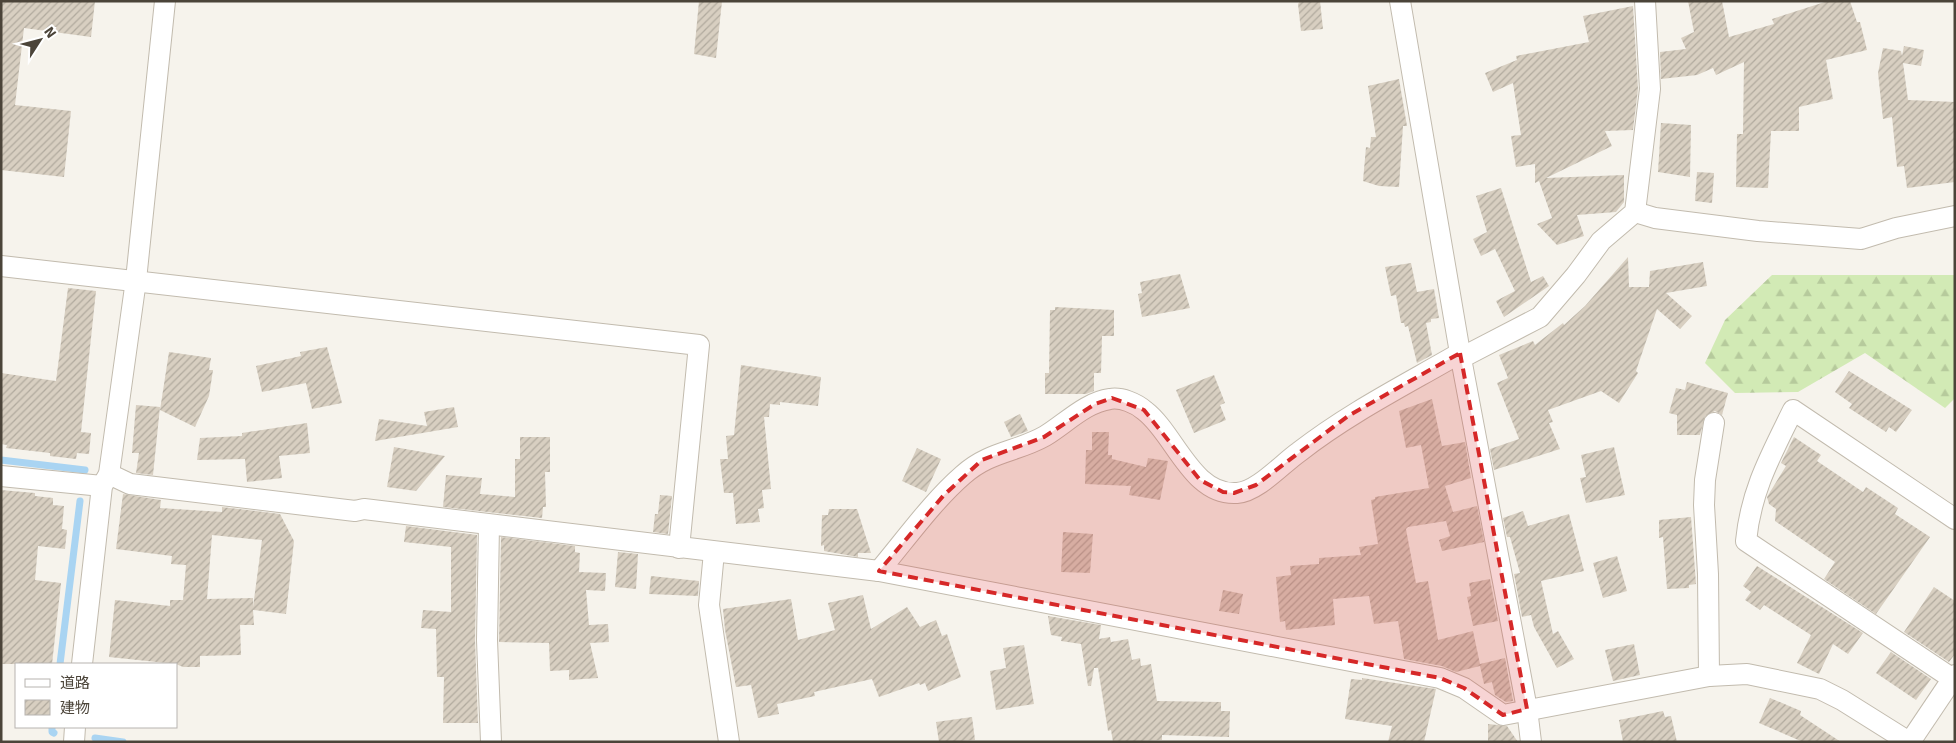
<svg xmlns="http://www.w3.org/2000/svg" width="1956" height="743" viewBox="0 0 1956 743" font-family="Signika,'Noto Sans JP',sans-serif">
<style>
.forest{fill:url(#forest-firs)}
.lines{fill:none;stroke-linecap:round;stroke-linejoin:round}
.stream{stroke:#a9d4f2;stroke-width:7}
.building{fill:url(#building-hatch);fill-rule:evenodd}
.minor-casing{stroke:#c2bbae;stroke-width:22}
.minor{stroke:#fff;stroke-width:20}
.marked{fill:#d62828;fill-opacity:0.2;stroke:#d62828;stroke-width:4;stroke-dasharray:10 6;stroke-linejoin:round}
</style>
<defs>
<pattern id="forest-firs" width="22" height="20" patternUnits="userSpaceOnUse" patternTransform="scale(1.25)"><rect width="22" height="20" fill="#d2eab5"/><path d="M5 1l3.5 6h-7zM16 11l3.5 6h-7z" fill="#b6ca9c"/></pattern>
<pattern id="building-hatch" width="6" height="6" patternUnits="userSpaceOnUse" patternTransform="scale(1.25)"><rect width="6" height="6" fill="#d8cfc1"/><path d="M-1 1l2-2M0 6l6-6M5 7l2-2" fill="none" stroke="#b1aa9e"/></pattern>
</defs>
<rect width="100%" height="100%" fill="#f6f3ec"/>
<path class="forest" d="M1772,275H1955V398L1945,408L1865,353L1798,392L1735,393L1705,363L1725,320Z"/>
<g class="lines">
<g class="stream">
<path d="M1,460L85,470"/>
<path d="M60,664L80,501"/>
<path d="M52,727V732L54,733"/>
<path d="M95,738L123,742"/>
</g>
</g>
<g class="building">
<path d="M1,1H95L91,37L24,28L15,105L71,111L64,177L1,170Z"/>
<path d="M699,1H722L716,58L694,54Z"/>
<path d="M1300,1H1320L1323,29L1301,31L1298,4Z"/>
<path d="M1688,1H1722L1729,37L1774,24L1772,19L1828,1H1850L1857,22H1860L1867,50L1826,60L1833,99L1799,107V131H1771L1768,188L1736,187L1737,134H1743L1744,62L1716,75L1713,68L1697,75L1661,79L1660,52L1686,49L1681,38L1694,32Z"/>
<path d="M1633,6L1638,89L1633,130L1605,131L1612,146L1546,178L1624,175V202L1616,212L1577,215L1584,236L1557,245L1537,224L1552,218L1539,181L1535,183V164L1516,167L1511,136L1521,135L1513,83L1493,92L1485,73L1517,60L1516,56L1589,42L1583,16Z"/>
<path d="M1904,46L1924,50L1921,66L1903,63L1908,100L1955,102V182L1907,188L1904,166L1897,167L1892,117L1883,119L1878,73L1883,48L1901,51L1902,56Z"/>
<path d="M1399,79L1407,126H1403L1399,187L1379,186L1363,181L1366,147L1370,148L1371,137H1376L1368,86Z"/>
<path d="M1661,123L1691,125L1690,177L1658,172Z"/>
<path d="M1697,172L1714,173L1712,203L1695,201Z"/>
<path d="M1501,188L1531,282L1543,276L1549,286L1504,317L1496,301L1515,291L1495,249L1481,256L1473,239L1487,232L1476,196Z"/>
<path d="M1628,257L1629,287H1649L1650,271L1703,262L1707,286L1666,293L1692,316L1680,329L1657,309L1636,371L1638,373L1619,403L1601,391L1548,410L1553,422L1549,423L1560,449L1494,470L1490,449L1519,439L1497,383L1508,378L1499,355L1533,341L1535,345L1563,323L1564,325L1585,306Z"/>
<path d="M1411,263L1417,292L1434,289L1439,318L1431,319V322L1426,323L1432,355L1417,363L1408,326L1405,327L1404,323H1401L1396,295L1391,296L1385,267Z"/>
<path d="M1180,274L1190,308L1142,317L1138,294L1142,293L1140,282Z"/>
<path d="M68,288L96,291L81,432L91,433L89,454L77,453L76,459L50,456V453L6,448L7,445L1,444V373L56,381Z"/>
<path d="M1055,307L1114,310V336H1102L1101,373H1094V391L1086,394H1045V373H1049L1050,310H1055Z"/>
<path d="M327,347L342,403L312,409L306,383L262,392L256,366L301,356L300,352Z"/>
<path d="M169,352L211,358L209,370H213L209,396L195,427L160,410Z"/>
<path d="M741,365L821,377L818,406L780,402V405L770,404L769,417H764L771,489L762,490L764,508L758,509L760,522L736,524L733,493H724L720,459H728L726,436L734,435Z"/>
<path d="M1849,371L1912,410L1896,432L1889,427L1886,432L1849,408L1852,404L1835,392Z"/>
<path d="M1214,375L1225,403L1220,405L1226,420L1194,433L1176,390Z"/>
<path d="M1687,382L1728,393L1722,415L1715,411L1705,416L1700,435H1677V415L1669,413L1676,388L1685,390Z"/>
<path d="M1432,399L1442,446L1465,442L1471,478L1445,486L1453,512L1477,506L1484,542L1442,551L1439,540L1450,536L1446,521L1408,527L1406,529L1416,583L1428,581L1438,640L1473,631L1480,664L1505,658L1513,701L1506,702L1495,695L1492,682L1484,684L1480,666L1456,672L1442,666L1404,659L1398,621L1374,624L1369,596L1333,599L1335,625L1286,630L1285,621L1280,622L1276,577L1291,575L1290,566L1319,564V558L1361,555L1359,547L1378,544L1371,500L1375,499V497L1429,488L1421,445L1406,448L1399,411Z"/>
<path d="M136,405L160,407L153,475L136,473L139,453H132Z"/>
<path d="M454,407L458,427L375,441L379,419L427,426L424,412Z"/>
<path d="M1020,414L1028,431L1011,437L1004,422Z"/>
<path d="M307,423L310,453L279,456L282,478L247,482L245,459L197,460L200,438L242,436V433Z"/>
<path d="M1092,432H1109L1108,455H1112V459L1146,467L1148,458L1168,461L1160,500L1129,495L1131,486L1085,484L1086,450H1092Z"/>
<path d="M520,437H550V472H545L546,507H543L542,518L443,507L446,475L482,478L480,494L515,497V459H520Z"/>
<path d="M1794,437L1821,455L1817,461L1863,492L1866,487L1898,508L1895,514L1930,537L1876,614L1824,579L1835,562L1775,521L1776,509L1769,504L1767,497L1786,466L1781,463Z"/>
<path d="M394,447L445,456L416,491L387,487Z"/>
<path d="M1614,447L1625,495L1586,503L1580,478L1586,477L1581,455Z"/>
<path d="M917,448L941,459L926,492L902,481Z"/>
<path d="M1,490L35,493V496L53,498V505L64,506L62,529L67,530L65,549L38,546L35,580L61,583L52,664H1Z"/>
<path d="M123,494L161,500L160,508L222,512V507L280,514L294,541L286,614L253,610L254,625H240L241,655L200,656V667H183L176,664L109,657L115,600L170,606V600H183L186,565L171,564L172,556L116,549ZM212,535L262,540L253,607V598L207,599Z"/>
<path d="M660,495L672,496L668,534L653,532L655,514H658Z"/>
<path d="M829,509H857L871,553H858V557L824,551V545L821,546L822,515H828Z"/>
<path d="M1523,511L1528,526L1569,514L1584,571L1541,581L1553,634L1558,631L1574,659L1557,668L1534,627L1531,615L1522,617L1514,574L1520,573L1510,537H1507L1503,518Z"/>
<path d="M1691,517L1696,584L1689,585V588L1667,589L1663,537L1659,538V520Z"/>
<path d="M406,526L477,535L475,640L478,723H443L444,677H437L436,629L421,628L423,610L451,612V547L404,542Z"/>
<path d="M1063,532L1093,534L1090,573L1061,572Z"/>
<path d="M501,537L575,546V552L580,553L579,572L606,573L605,591L586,590L589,625L608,624L609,642L590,643L598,678L569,680V670L550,671L549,643L499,642Z"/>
<path d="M618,552L638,554L636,589L615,587Z"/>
<path d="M1617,556L1627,591L1603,598L1593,563Z"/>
<path d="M1757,566L1863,633L1848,654L1833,644L1819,674L1797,663L1811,635L1764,605L1760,610L1745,600L1751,592L1743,586Z"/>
<path d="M651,576L699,581L698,596L649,594Z"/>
<path d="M1490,579L1498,621L1473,626L1467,597L1471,596L1469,583Z"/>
<path d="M1934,587L1955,601V654L1949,662L1904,632Z"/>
<path d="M1223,590L1243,594L1239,614L1219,611Z"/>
<path d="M863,595L871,629L907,607L920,627L936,620L942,636L947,634L961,677L928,691L925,683L920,685L919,683L879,697L872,679L814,692L815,696L777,704L779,714L758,718L751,685L736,687L725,630L723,609L791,599L798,640L835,630L828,603Z"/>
<path d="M1048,616L1101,625L1099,639L1110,637L1111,642L1128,639L1132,660L1140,658L1141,666L1151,664L1157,701L1221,702V711H1230L1229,737L1162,735V740L1113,742L1111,730L1108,731L1098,668H1094L1091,686H1088L1081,644L1061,641L1062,637L1051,635Z"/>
<path d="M1634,644L1640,675L1613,681L1605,650Z"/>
<path d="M1024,645L1034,704L996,710L990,671L1006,668L1003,648Z"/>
<path d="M1891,652L1931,679L1916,700L1876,673Z"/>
<path d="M1362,678L1436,689L1424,742H1388L1392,726L1345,719L1351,679L1362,680Z"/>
<path d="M1770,698L1801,711L1800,715L1841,742H1803L1759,723Z"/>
<path d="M1663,711L1665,717L1671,716L1677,742H1623L1619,720Z"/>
<path d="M972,717L975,740L939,742L936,722Z"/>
<path d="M1488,724L1507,726L1518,742H1488Z"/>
</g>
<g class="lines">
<defs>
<g id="minor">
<path d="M1400,1L1460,353L1527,709L1531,742"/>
<path d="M1635,212L1655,218L1758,231L1861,239L1896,228L1955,216"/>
<path d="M1,266L699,345L679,548"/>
<path d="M1461,358L1540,317L1576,275L1601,241L1635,212L1650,89L1645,1"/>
<path d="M109,474L130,484L355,511L364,509L879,571L1440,678L1464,688L1503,715L1709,676L1747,674L1820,689L1842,700L1909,742"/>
<path d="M1,476L102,486"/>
<path d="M489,525L487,640L491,742"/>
<path d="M714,552L709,605L729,742"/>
<path d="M879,571C906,539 932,502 963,475C990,451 1017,452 1045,436C1065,424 1086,402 1110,399C1121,397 1136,403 1145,411C1175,434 1192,496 1237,493C1257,492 1282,464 1299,452C1349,413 1405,385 1460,353"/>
<path d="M82,664L102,486L109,474L136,280L165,1"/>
<path d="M1709,676L1708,574L1704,505L1705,480L1714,423"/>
<path d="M1953,679L1746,541C1751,490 1771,455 1793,410L1955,519"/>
<path d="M74,742L75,727"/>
<path d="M1910,742L1955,675"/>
</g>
</defs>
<use href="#minor" class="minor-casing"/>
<use href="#minor" class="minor"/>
</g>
<path class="marked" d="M1460,353L1527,709L1503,715L1464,688L1440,678L879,571L944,495L982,460L1044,437L1095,404L1112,398L1144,410L1200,480L1223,492L1234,493L1256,485L1348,416Z"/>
<rect width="1956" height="743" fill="none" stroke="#4b4439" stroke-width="5"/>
<rect x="15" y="663" width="162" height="65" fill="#ffffff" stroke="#b7b4b0"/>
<rect x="25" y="679" width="25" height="8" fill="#ffffff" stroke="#b7b4b0"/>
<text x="60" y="688" font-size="15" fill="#4b4439">道路</text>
<rect x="25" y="700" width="25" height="15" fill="url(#building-hatch)" stroke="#b7b4b0"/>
<text x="60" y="713" font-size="15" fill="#4b4439">建物</text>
<g transform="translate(40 40) rotate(54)" stroke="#ffffff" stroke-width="4" paint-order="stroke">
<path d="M0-4L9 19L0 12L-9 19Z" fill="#4b4439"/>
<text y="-8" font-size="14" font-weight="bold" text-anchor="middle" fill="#4b4439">N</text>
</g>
</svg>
